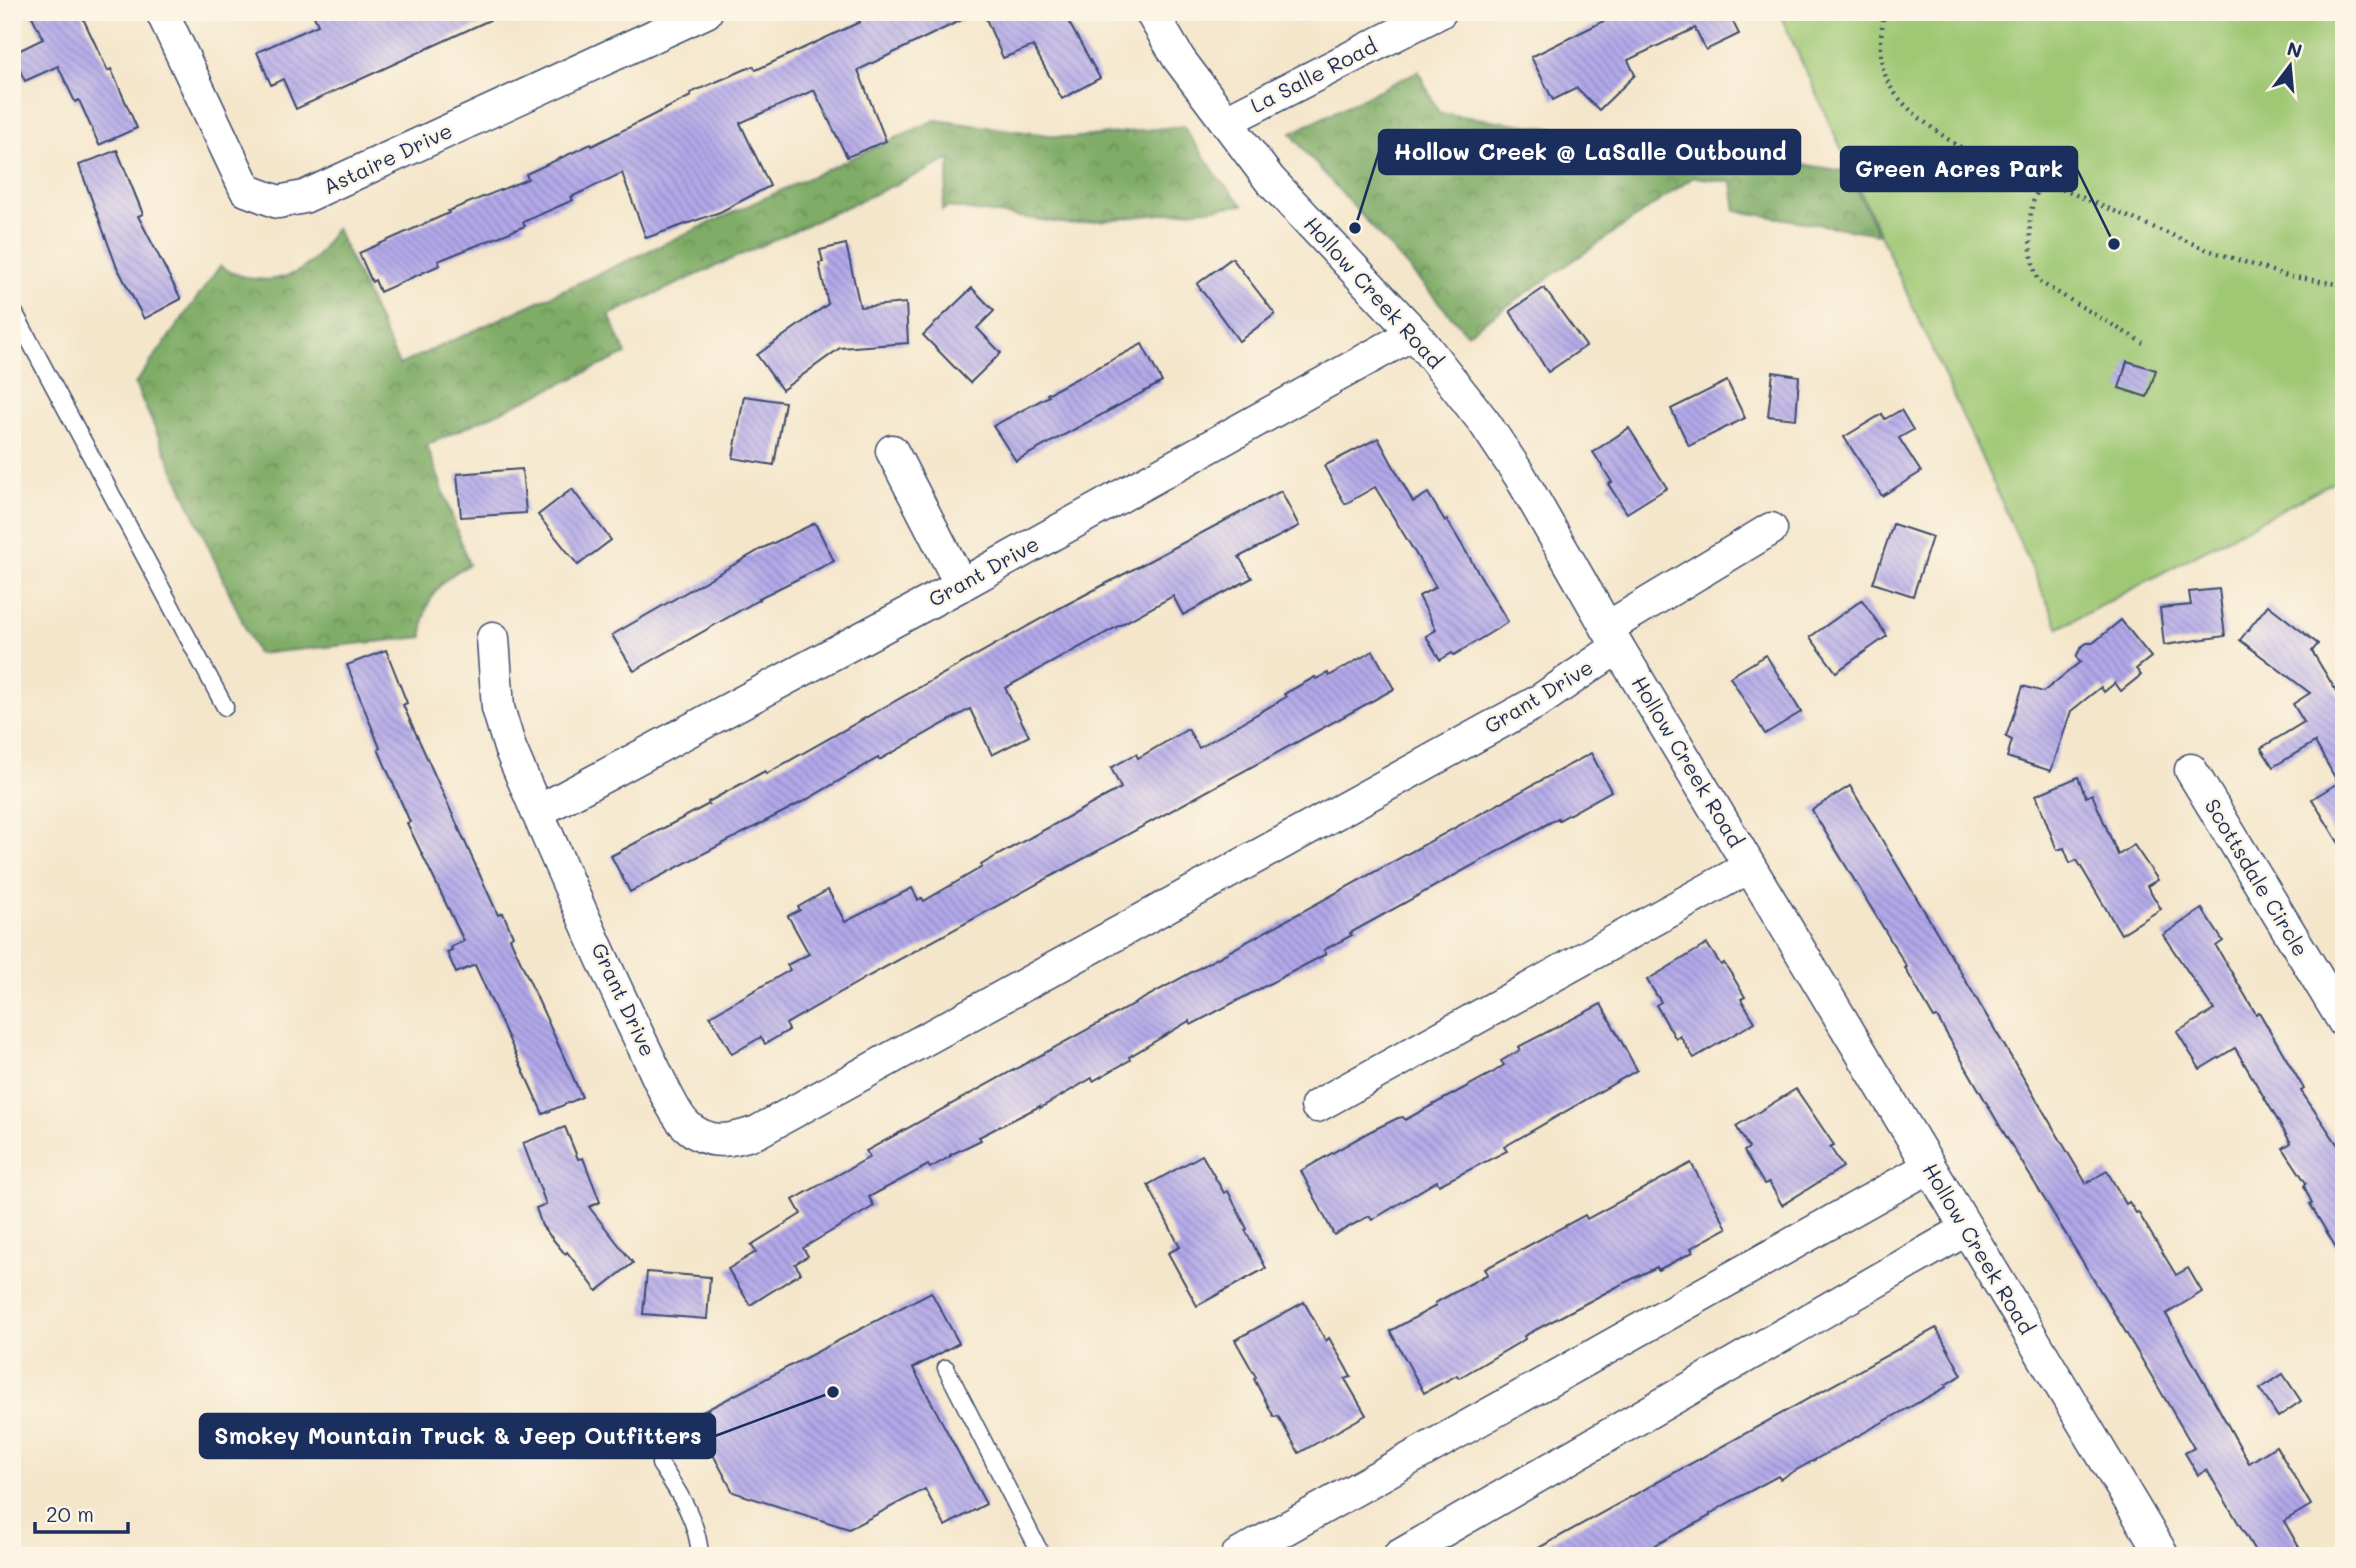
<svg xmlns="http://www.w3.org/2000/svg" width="2356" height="1568" viewBox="0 0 2356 1568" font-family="Mali,sans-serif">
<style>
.forest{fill:url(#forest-crowns);stroke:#4d6e62;stroke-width:2}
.green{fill:#9fc874;stroke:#5d7c69;stroke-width:2}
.building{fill:url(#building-back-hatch)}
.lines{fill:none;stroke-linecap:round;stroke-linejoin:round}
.lane-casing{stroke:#3c4a6e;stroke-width:19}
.street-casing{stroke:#3c4a6e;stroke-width:35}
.path{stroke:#3c4a6e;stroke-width:4.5;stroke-dasharray:2 5;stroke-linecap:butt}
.lane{stroke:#fff;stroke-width:16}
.street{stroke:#fff;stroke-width:32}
.labels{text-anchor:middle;stroke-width:5;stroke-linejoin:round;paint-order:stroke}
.street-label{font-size:21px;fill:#1b2f5e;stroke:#fcf5e5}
.leader{fill:none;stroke:#1b2f5e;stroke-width:2.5}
.callout-dot{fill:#1b2f5e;stroke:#fcf5e5;stroke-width:2.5}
.callout{fill:#1b2f5e;stroke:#1b2f5e;stroke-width:2.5}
.callout-label{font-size:23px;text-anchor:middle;font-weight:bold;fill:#fff}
</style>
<defs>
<pattern id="forest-crowns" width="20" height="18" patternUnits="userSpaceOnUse" patternTransform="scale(1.75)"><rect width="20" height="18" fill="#7fac66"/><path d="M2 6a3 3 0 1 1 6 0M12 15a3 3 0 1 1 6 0" fill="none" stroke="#678c57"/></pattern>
<pattern id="building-back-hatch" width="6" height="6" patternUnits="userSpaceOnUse" patternTransform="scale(1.75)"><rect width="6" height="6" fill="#b2a8e9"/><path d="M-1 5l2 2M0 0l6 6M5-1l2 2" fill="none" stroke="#9089c0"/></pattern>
</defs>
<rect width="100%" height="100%" fill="#fcf5e5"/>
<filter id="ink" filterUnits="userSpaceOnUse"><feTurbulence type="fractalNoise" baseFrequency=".0143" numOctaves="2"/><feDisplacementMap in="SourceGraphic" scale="14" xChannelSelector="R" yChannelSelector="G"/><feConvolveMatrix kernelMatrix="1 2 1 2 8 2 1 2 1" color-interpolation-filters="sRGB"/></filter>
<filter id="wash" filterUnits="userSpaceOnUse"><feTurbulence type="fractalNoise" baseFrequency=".00686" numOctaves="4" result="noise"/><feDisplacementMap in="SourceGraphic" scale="28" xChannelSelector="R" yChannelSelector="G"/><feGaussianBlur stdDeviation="1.57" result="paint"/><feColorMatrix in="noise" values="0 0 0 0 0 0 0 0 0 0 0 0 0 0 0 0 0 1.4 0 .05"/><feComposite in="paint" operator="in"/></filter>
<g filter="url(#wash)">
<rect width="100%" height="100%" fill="#f4e6cb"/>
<g class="forest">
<path d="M1418,71L1439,113L1739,154L1850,172L1878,234L1736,211L1732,182L1694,177L1467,334L1307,154L1291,133Z"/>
<path d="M935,120L1071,138L1183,126L1220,180L1243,205L1069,224L948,207L942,210L951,159L609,315L626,354L427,445L469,565C439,578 421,604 423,637L257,654L135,384L220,266C252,286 291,285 317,256C324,247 329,237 336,228L399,365Z"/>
</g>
<path class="green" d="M1779,12H2344V476L2059,628Z"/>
<g id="blocks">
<g class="building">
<path d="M30,12H80L108,71L111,69L137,128L99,145L79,100L75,102L58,66L25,81L12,54L43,39Z"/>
<path d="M312,12H507L296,109L283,79L271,85L257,52L318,25Z"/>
<path d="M873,12H978L858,70L886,141L847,157L814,90L740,123L770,186L720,212L646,238L622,173L571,197L573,200L523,222L525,226L438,261L440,265L380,292L375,280L372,282L359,253L449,213L448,211L528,179L526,174L591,144L592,146L691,96L690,93L753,66L756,70L860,22L859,19Z"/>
<path d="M983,12H1063L1100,78L1062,99L1033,46L1003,58Z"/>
<path d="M1622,12H1728L1739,34L1706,50L1695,28L1628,60L1635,75L1599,110L1577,88L1553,100L1531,57Z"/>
<path d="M117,150L143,214L138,216L181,299L144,319L116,265L79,165Z"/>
<path d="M846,244L860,307L906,303L908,343L840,348L782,390L757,355L828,304L819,263L823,262L820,250Z"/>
<path d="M1232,258L1275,314L1239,341L1197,284Z"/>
<path d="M972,288L994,311L977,328L1001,353L970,383L923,335Z"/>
<path d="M1544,288L1586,346L1548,372L1510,311Z"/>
<path d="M1142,344L1162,382L1016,461L993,426L1049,396L1047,394Z"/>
<path d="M2127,361L2156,370L2147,397L2119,388Z"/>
<path d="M1773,372L1799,376L1796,419L1768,416Z"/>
<path d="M1727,381L1745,418L1689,446L1671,409Z"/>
<path d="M744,396L785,402L774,465L733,458Z"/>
<path d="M1901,410L1913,430L1899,438L1921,472L1882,496L1844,437L1882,414L1885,419Z"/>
<path d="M1629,428L1667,488L1627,513L1608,484L1612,482L1593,452Z"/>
<path d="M1378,438L1413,502L1428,493L1445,521L1447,520L1508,622L1454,655L1452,653L1440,660L1426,636L1436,630L1419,596L1436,587L1375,487L1345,504L1324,466Z"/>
<path d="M522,469L526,513L461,517L457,474Z"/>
<path d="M572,489L611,540L578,565L538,515Z"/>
<path d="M1281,491L1299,526L1239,557L1252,578L1183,615L1173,596L1005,688L1029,736L992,755L970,709L879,760L878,758L806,800L630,892L611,856L709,804L708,802L765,771L766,774L1060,608Z"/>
<path d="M815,523L834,561L759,598L760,599L634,671L612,635L763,548Z"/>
<path d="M1893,524L1932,537L1913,596L1873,583Z"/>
<path d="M2219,589L2225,636L2164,645L2160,608L2191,605L2189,592Z"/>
<path d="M1862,600L1887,636L1836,672L1810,637Z"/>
<path d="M2268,605L2318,644L2312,651L2344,704V852L2312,799L2338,783L2315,742L2273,767L2261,748L2304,722L2293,704L2310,693L2240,640Z"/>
<path d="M2121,620L2151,657L2136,669L2141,675L2121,691L2115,683L2104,692L2101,687L2071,711L2051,771L2007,757L2012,740L2006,737L2023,686L2043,692L2080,662L2076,657L2081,647L2087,643H2093Z"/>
<path d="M386,650L407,703L403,705L498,915L503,913L513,936L510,938L582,1097L543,1114L475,965L456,973L447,952L452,950L451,947L464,941L407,823L410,822L378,749L380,748L347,665Z"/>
<path d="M1373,651L1394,689L867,977L786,1024L789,1030L765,1044L761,1037L732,1054L710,1016L790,970L787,965L809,954L788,916L800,910L798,907L828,890L845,922L912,888L918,900L922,898L924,901L982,867L981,865L998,855L1121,788L1111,768L1136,754L1138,758L1188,729L1199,748L1286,697L1284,694L1315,677L1316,679L1328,673L1329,676Z"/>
<path d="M1766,655L1801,712L1765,734L1730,677Z"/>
<path d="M1591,753L1611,791L1559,820L1558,818L1350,933L1352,935L1324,950L1326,954L1191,1025L1189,1021L1129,1057L1130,1060L1093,1081L1092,1078L1040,1108V1106L979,1137L981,1140L950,1155L951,1156L930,1168L928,1165L869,1197L874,1206L803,1248L808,1256L795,1264L801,1273L750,1305L728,1269L756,1252L751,1245L801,1214L793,1200L870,1157L866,1151Z"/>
<path d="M2078,777L2086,797L2092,794L2118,855L2134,845L2158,880L2147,886L2161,909L2121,934L2077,860L2070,863L2064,848L2057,850L2036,795Z"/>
<path d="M1850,786L2086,1183L2107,1171L2126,1204L2129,1202L2136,1213L2138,1212L2176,1275L2188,1268L2202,1292L2166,1314L2249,1463L2276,1446L2311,1505L2284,1521L2304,1556H2258L2207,1470L2198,1475L2185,1453L2194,1448L2128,1336L2001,1128L1937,1017L1934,1018L1905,968L1907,967L1812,810Z"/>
<path d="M2202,909L2223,941L2216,946L2256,1014L2259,1012L2304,1089L2301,1091L2344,1154V1261L2310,1204L2312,1203L2304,1186L2306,1183L2283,1148L2291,1143L2235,1048L2200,1069L2177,1032L2214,1010L2163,935Z"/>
<path d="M1707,944L1721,965L1724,963L1732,975L1745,997L1741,999L1755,1022L1694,1058L1680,1036L1676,1039L1656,1005L1661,1002L1647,980Z"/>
<path d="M1601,1004L1637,1070L1504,1147L1507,1151L1439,1185L1437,1181L1372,1220L1369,1216L1334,1235L1301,1171L1371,1131L1398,1118L1403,1117L1405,1120L1494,1072L1504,1065L1501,1061L1520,1050L1518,1047Z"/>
<path d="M1796,1089L1834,1145L1830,1147L1843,1167L1782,1205L1769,1182L1764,1184L1744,1151L1749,1148L1736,1126Z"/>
<path d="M565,1127L578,1159L583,1158L600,1202L589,1207L633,1263L597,1291L567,1252L565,1254L542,1226L536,1208L546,1204L523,1143Z"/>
<path d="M1202,1155L1224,1193L1228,1191L1247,1229L1245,1230L1266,1268L1197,1306L1168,1253L1180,1247L1148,1185Z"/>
<path d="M1691,1163L1727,1228L1691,1248L1693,1252L1658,1270L1657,1267L1624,1283L1524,1336L1525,1339L1459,1378L1457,1375L1424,1393L1390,1331L1436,1306L1435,1303L1488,1274L1485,1269L1585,1215L1587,1219Z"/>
<path d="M647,1272L710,1277L707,1319L643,1314Z"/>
<path d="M931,1292L959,1343L913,1368L986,1504L945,1526L925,1489L849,1529L733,1492L693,1417Z"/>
<path d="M1304,1302L1326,1341L1329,1338L1344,1364L1351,1377L1345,1379L1366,1415L1299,1453L1278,1416L1274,1417L1254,1379L1256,1377L1235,1340Z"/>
<path d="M1936,1328L1962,1375L1945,1385L1946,1387L1845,1443L1780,1479L1778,1476L1726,1504L1710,1514V1516L1635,1556H1524Z"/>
<path d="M2283,1374L2301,1401L2278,1417L2260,1389Z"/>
</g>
</g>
</g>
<g filter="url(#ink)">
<use href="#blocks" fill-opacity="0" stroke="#3c4a6e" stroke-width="2"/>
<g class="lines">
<defs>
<g id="lane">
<path d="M12,308L225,707"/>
<path d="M946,1368L1042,1556"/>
<path d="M660,1464C679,1493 698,1520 700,1556"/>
</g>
<g id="street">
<path d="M162,12L246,190L278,202L304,197L706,12"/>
<path d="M1151,12L1179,59L1270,180L1414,333L1484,422L1520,476L1618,647L2163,1556"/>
<path d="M1226,121L1440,12"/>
<path d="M892,451L961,585"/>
<path d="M1607,628L1771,529"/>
<path d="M493,638L498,708L510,748C554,852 599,956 648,1056C657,1074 673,1114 687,1126C709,1146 731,1141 757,1132L1539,701L1618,647"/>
<path d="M2191,770L2344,1022"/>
<path d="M537,812L961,585L1414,333"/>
<path d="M1317,1106L1749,867"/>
<path d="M1237,1556L1929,1167"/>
<path d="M1399,1556L1967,1229"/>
</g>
</defs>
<use href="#lane" class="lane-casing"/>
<use href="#street" class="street-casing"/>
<g class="path">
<path d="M1884,12C1881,34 1878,56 1886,77C1895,104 1934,129 1956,145L2208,250L2287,276L2344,285"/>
<path d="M2043,181C2039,189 2033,199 2032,207C2027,228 2031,262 2038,281L2143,343"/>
</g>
<use href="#lane" class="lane"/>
<use href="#street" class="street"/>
</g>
</g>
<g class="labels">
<g class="street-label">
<text transform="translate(1314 76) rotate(-27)" y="7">La Salle Road</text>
<text transform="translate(388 159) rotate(-25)" y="7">Astaire Drive</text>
<text transform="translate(1373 293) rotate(48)" y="7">Hollow Creek Road</text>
<text transform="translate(984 572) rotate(-29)" y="7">Grant Drive</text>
<text transform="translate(1539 697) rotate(-31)" y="7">Grant Drive</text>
<text transform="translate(1687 762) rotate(59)" y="7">Hollow Creek Road</text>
<text transform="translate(2256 878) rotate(59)" y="7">Scottsdale Circle</text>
<text transform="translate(623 1000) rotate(65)" y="7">Grant Drive</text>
<text transform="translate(1978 1249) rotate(59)" y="7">Hollow Creek Road</text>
</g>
</g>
<path class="leader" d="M1355 228L1379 152M2114 244L2077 169M833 1392L715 1436"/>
<g class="callout-dot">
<circle cx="1355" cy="228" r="7"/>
<circle cx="2114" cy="244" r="7"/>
<circle cx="833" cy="1392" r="7"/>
</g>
<g class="callout">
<rect x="1379" y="130" width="421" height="44" rx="7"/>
<rect x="1841" y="147" width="236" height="44" rx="7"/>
<rect x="200" y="1414" width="515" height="44" rx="7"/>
</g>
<g class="callout-label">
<text x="1590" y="160">Hollow Creek @ LaSalle Outbound</text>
<text x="1959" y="177">Green Acres Park</text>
<text x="458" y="1444">Smokey Mountain Truck &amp; Jeep Outfitters</text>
</g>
<rect width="2356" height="1568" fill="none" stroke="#fcf5e5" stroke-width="42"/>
<g transform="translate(2290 66) rotate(16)" stroke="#fcf5e5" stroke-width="5" paint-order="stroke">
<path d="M0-5L12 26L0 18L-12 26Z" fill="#1b2f5e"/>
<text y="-10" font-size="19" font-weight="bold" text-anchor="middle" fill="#1b2f5e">N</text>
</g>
<path d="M35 1522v10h93v-10" fill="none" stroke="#1b2f5e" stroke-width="3.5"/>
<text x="46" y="1522" font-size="21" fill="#1b2f5e" stroke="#fcf5e5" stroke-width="5" paint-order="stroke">20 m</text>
</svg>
